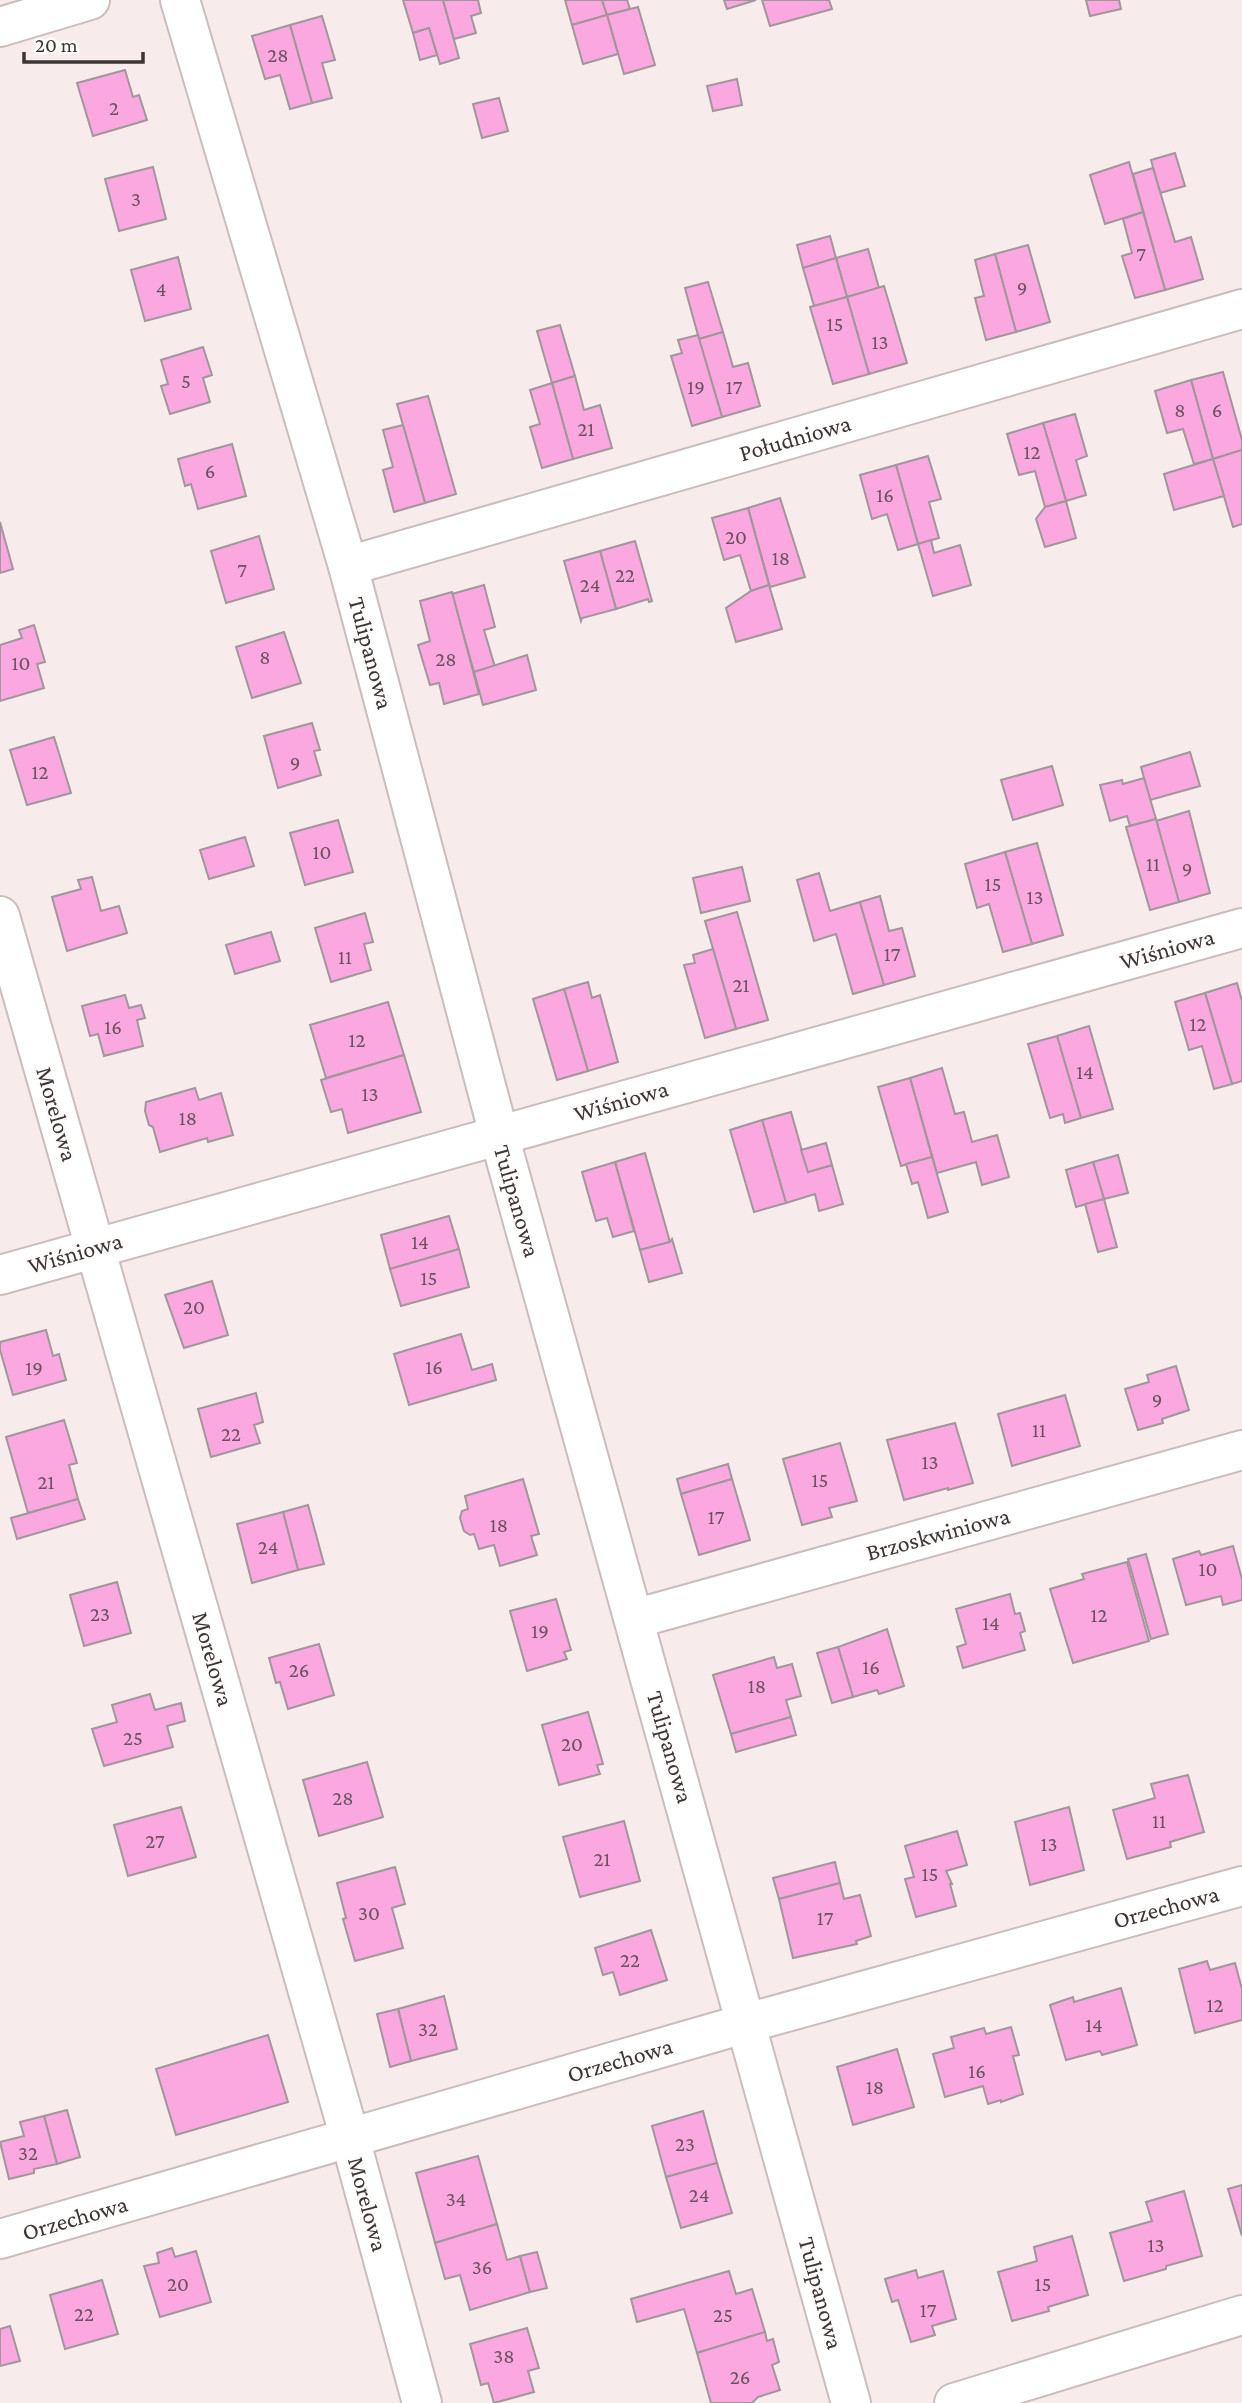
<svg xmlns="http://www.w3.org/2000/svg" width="1242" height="2403" viewBox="0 0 1242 2403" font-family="'Crimson Pro',serif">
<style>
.building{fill:#fba8e0;stroke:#a0969c;stroke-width:2}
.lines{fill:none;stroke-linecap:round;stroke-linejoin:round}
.minor-casing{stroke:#cabdbe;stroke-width:42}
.minor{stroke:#fff;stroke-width:38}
.labels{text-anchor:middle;stroke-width:5;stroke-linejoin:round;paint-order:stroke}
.number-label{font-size:21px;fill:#6b5260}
.street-label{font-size:24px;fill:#3b3636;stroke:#fefbfb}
</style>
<rect width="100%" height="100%" fill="#f8ebeb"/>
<g class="building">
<path d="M403,0H443L459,58L440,64L429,28L413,33Z"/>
<path d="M443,0H478L481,13L471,16L476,33L454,39Z"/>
<path d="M565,0H602L607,15L572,25Z"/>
<path d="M602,0H627L630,9L607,15Z"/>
<path d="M724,0H756L727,9Z"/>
<path d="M762,0H829L832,9L770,26Z"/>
<path d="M1086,0H1119L1121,9L1090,16Z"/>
<path d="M638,7L655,65L624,74L607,15Z"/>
<path d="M607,15L618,54L583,64L572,25Z"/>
<path d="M322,16L335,60L322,63L332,98L312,103L290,25Z"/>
<path d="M290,25L312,103L290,109L280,75L265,79L252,36Z"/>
<path d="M429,28L437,55L420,60L413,33Z"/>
<path d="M125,70L133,97L139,95L147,120L93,136L77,83Z"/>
<path d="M737,79L742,105L713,111L707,86Z"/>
<path d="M499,98L508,131L482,138L473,104Z"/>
<path d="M1175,153L1185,186L1160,193L1151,160Z"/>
<path d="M1129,162L1143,212L1105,224L1090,175Z"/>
<path d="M153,167L166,219L119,231L105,179Z"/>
<path d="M1153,168L1175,242L1191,237L1203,279L1165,290L1133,174Z"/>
<path d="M1143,212L1165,290L1135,298L1122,256L1132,253L1123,219Z"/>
<path d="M830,236L836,258L803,268L797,245Z"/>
<path d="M1028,245L1050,322L1016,332L995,254Z"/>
<path d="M868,249L879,288L847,297L836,258Z"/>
<path d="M995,254L1016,332L986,340L975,298L984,296L975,260Z"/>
<path d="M178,257L191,309L145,321L131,270Z"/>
<path d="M836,258L847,297L814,306L803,268Z"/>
<path d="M708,282L723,332L699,339L685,288Z"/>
<path d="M884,286L907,363L869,374L847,297Z"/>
<path d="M847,297L869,374L833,384L810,307Z"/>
<path d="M560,325L575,376L552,383L537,331Z"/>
<path d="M723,332L733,367L748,363L760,406L722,417L699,339Z"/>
<path d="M698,335L722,417L692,426L671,356L682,353L678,340Z"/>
<path d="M203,347L212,375L203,378L210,402L170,414L161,386L168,384L161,360Z"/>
<path d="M1223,372L1242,440V450L1213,459L1191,380Z"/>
<path d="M575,376L584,410L600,405L612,448L573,459L552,383Z"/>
<path d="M1191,380L1213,459L1194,464L1183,429L1167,433L1155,391Z"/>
<path d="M552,383L573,459L542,468L530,427L540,424L530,390Z"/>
<path d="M428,396L456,494L425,503L397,404Z"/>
<path d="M1075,414L1087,456L1076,460L1086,495L1066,501L1043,423Z"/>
<path d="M1043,423L1066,501L1045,507L1035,471L1019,475L1007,434Z"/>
<path d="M403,425L425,503L394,512L383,470L393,467L383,430Z"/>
<path d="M232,444L246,496L198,509L191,484L185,486L178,459Z"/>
<path d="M1242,450V524L1233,527L1213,459Z"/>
<path d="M928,456L941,499L929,502L939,538L918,544L896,465Z"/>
<path d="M1213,459L1224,496L1174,510L1164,474Z"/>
<path d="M896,465L918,544L898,550L887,514L872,519L860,475Z"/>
<path d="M780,498L805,577L770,587L748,508Z"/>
<path d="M1066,501L1076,538L1045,547L1036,519L1045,507Z"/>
<path d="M748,508L769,585L751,591L740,555L724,560L712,518Z"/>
<path d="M0,522L13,569L0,573Z"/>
<path d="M259,536L274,589L226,603L211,551Z"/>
<path d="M931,540L934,553L960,545L971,585L933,596L918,544Z"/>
<path d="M635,541L652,601L649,602L648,599L616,609L600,551Z"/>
<path d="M600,551L616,609L582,618L581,621L564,561Z"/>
<path d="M484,585L495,627L484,630L495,667L474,672L452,594Z"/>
<path d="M769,585L782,629L736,642L726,608L751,591Z"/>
<path d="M452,592L479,694L444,704L439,683L430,685L418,645L430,641L420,601Z"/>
<path d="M34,625L45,662L37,664L44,688L0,701V645L22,638L19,630Z"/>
<path d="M284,632L301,683L252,698L236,647Z"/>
<path d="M527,655L536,690L483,705L474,672Z"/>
<path d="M312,723L320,750L314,751L321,775L278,788L264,736Z"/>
<path d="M54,737L71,793L27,805L10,750Z"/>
<path d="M1190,752L1200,786L1150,800L1141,767Z"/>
<path d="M1052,766L1063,805L1013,820L1001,780Z"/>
<path d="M1144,778L1156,819L1130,826L1127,816L1110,821L1100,785L1122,780L1123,784Z"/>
<path d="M1189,811L1210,893L1179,902L1156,821Z"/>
<path d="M1156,819L1179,902L1150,910L1126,827Z"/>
<path d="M338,820L353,872L305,885L290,833Z"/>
<path d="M245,837L254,866L209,879L200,850Z"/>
<path d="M1037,843L1063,935L1032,944L1005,852Z"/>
<path d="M1005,852L1032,944L1003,952L989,904L977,908L965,864Z"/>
<path d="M742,867L750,901L701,913L693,878Z"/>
<path d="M819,873L830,911L860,902L884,985L853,994L836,934L814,941L797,880Z"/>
<path d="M92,877L101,911L119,906L127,933L67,951L52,897L81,889L78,880Z"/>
<path d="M880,896L889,931L902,928L915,976L884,985L860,902Z"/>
<path d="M737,912L768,1020L736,1029L705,921Z"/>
<path d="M365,913L373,942L364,944L371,970L331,982L315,928Z"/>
<path d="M271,932L280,961L235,974L226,945Z"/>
<path d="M713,949L736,1029L705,1038L684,965L695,963L693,955Z"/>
<path d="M588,982L592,998L600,995L618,1062L588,1071L564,989Z"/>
<path d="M1237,983L1242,1001V1081L1232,1084L1205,993Z"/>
<path d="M564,989L588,1071L557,1080L533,999Z"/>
<path d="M1205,993L1232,1084L1214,1089L1202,1046L1189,1050L1175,1002Z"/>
<path d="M125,995L129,1008L141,1005L145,1018L137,1020L143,1046L104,1056L98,1034L90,1036L82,1006Z"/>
<path d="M388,1002L404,1055L326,1078L310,1025Z"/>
<path d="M1089,1026L1113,1109L1081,1118L1057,1036Z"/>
<path d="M1057,1036L1081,1118L1065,1123L1063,1114L1050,1118L1028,1044Z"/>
<path d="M404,1055L421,1112L348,1133L342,1109L331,1112L321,1080Z"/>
<path d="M942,1068L955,1114L964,1112L972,1142L997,1135L1009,1177L982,1185L976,1162L937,1173L910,1078Z"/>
<path d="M910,1078L932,1157L901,1166L878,1087Z"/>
<path d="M195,1088L199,1100L221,1093L233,1135L208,1142L207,1138L160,1152L153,1127L149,1125L145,1111L146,1102Z"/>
<path d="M791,1112L808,1172L832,1165L843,1204L819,1211L815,1194L786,1203L762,1120Z"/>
<path d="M762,1120L786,1203L754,1212L730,1130Z"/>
<path d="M826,1143L832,1165L808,1172L801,1150Z"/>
<path d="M645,1153L670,1242L640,1250L615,1162Z"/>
<path d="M1118,1155L1128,1193L1104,1199L1093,1162Z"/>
<path d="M932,1157L948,1212L928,1218L918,1182L912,1184L906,1164Z"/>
<path d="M615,1162L634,1231L613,1237L607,1218L596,1221L582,1172Z"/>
<path d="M1093,1162L1104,1199L1076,1207L1066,1170Z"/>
<path d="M1104,1199L1117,1247L1098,1252L1085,1204Z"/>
<path d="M449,1216L459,1249L390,1269L381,1235Z"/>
<path d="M672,1239L682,1273L649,1282L640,1250L670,1242Z"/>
<path d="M459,1249L469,1287L401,1306L390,1269Z"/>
<path d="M212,1281L228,1335L184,1348L165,1295Z"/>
<path d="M46,1330L53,1356L59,1354L66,1380L13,1395L0,1350V1342Z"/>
<path d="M461,1334L472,1370L492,1364L496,1380L409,1405L394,1354Z"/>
<path d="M1176,1366L1189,1410L1162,1419L1163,1423L1138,1430L1125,1389L1149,1382L1147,1375Z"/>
<path d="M256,1393L263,1422L254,1425L260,1443L211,1457L198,1409Z"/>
<path d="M1065,1395L1080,1446L1012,1466L998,1414Z"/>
<path d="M64,1420L77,1463L69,1465L78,1499L28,1513L6,1437Z"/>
<path d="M955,1423L973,1483L948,1490V1488L904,1500L887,1440Z"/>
<path d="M840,1443L857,1501L829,1508L832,1517L802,1525L783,1459Z"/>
<path d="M728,1464L732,1479L681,1494L677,1479Z"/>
<path d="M523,1479L539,1534L531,1536L537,1555L500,1566L494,1545L479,1549L474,1534L470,1535L464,1531L460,1518L462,1511L468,1509L465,1496Z"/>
<path d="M732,1479L750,1540L699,1555L681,1494Z"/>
<path d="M78,1499L85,1519L17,1539L11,1518Z"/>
<path d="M308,1505L324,1564L298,1570L283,1512Z"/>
<path d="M283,1512L298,1570L252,1583L237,1524Z"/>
<path d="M1233,1546L1242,1579V1600L1223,1605L1221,1596L1186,1605L1173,1559L1199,1551L1201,1555Z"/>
<path d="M1146,1554L1168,1634L1151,1639L1128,1559Z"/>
<path d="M1127,1562L1149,1641L1073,1663L1050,1589L1084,1579L1082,1574Z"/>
<path d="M117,1582L131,1633L84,1646L70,1595Z"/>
<path d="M1010,1594L1015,1614L1020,1613L1025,1631L1020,1633L1025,1650L963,1668L957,1647L966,1644L956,1609Z"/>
<path d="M556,1599L571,1650L564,1652L567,1659L527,1671L510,1611Z"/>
<path d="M887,1629L904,1686L879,1694L877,1690L853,1697L838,1647Z"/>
<path d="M319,1644L334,1695L288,1709L280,1682L276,1683L269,1658Z"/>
<path d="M838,1647L853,1697L832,1703L817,1653Z"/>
<path d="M774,1657L777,1668L792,1664L801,1696L786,1700L791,1717L731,1734L713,1675Z"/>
<path d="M150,1694L155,1710L181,1703L185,1721L167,1726L173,1747L104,1766L92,1729L117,1722L112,1705Z"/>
<path d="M588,1712L603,1764L597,1765L600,1774L559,1785L542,1725Z"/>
<path d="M791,1717L796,1735L736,1752L731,1734Z"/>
<path d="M367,1762L383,1817L319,1836L303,1780Z"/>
<path d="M1188,1775L1204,1832L1170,1842L1171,1847L1127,1859L1113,1810L1155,1798L1151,1784Z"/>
<path d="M181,1807L196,1857L128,1876L114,1825Z"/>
<path d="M1069,1807L1084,1870L1030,1885L1015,1822Z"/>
<path d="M624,1821L640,1881L580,1897L563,1837Z"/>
<path d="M957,1831L967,1865L946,1871L952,1884H950L956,1906L916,1917L905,1879L914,1877L905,1846Z"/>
<path d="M835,1862L840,1883L779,1899L773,1878Z"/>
<path d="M395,1867L405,1904L392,1908L403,1948L355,1961L343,1919L346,1918L337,1883Z"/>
<path d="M840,1883L844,1899L860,1895L871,1936L856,1941L857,1944L793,1958L779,1899Z"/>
<path d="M651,1930L667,1980L620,1995L613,1972L603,1975L595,1948Z"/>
<path d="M1207,1961L1210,1970L1235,1963L1242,1989V2020L1195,2033L1179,1969Z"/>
<path d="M1121,1988L1137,2045L1102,2055L1100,2051L1066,2060L1050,2005L1073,1997L1074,2002Z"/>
<path d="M444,1996L457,2049L411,2061L398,2009Z"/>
<path d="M398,2009L411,2061L390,2067L377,2014Z"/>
<path d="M1011,2027L1019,2055L1013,2056L1023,2094L1001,2102V2100L988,2104L983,2086L945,2097L933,2054L954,2048L951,2037L984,2028L986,2034Z"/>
<path d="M268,2035L288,2102L176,2135L156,2069Z"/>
<path d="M897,2049L914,2107L853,2125L837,2067Z"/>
<path d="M67,2110L80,2157L57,2164L44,2116Z"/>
<path d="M703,2111L717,2163L666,2177L652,2126Z"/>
<path d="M44,2116L57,2164L34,2169V2173L9,2179L0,2142L24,2136L20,2122Z"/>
<path d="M478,2156L497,2224L435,2243L416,2173Z"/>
<path d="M717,2163L732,2213L681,2228L666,2177Z"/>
<path d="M1242,2185V2236L1228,2189Z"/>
<path d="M1184,2191L1202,2256L1166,2266V2269L1124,2281L1110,2233L1152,2221L1146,2202Z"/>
<path d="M497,2224L507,2260L520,2256L530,2292L470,2310L460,2275L445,2279L435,2243Z"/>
<path d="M1072,2236L1088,2295L1048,2307L1049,2311L1012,2321L998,2272L1037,2261L1034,2247Z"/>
<path d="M172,2248L175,2257L196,2251L211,2302L160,2317L144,2266L159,2263L157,2253Z"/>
<path d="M537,2252L547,2288L530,2292L520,2256Z"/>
<path d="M916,2270L918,2278L943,2271L956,2319L932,2326L935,2335L911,2342L898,2300L892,2302L885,2279Z"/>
<path d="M729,2271L736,2294L752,2289L765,2332L697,2353L684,2309L637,2322L631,2299Z"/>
<path d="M102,2280L118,2334L65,2349L50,2295Z"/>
<path d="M10,2326L20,2361L0,2366V2329Z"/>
<path d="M527,2328L539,2368L528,2371L534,2392L494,2403L488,2383L481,2385L470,2344Z"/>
<path d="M765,2332L767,2341L773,2339L779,2362L772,2365L780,2390L758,2397L752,2403H711L697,2353Z"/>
</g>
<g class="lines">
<defs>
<g id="minor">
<path d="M180,0L348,566L499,1135L851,2403"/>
<path d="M0,27L90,0"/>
<path d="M348,566L1242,309"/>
<path d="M0,916L350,2138L422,2403"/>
<path d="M0,1275L1242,928"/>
<path d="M634,1619L1242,1450"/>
<path d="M0,2239L747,2023L1242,1886"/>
<path d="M954,2403L1242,2315"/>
</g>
</defs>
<use href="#minor" class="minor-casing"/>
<use href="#minor" class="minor"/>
</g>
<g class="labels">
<g class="number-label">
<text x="278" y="62">28</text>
<text x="114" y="115">2</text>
<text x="136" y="206">3</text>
<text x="1141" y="261">7</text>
<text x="1022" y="295">9</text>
<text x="161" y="296">4</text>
<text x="835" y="331">15</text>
<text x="880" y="349">13</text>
<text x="186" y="388">5</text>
<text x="696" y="394">19</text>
<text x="734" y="394">17</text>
<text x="1180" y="417">8</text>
<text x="1217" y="417">6</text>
<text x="586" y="436">21</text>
<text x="1032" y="459">12</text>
<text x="210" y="478">6</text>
<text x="885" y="502">16</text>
<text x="736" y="544">20</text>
<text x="781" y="565">18</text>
<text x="242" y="577">7</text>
<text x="625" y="582">22</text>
<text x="590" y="592">24</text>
<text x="265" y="664">8</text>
<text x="446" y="666">28</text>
<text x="21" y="670">10</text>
<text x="295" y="770">9</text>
<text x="40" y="779">12</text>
<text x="322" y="859">10</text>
<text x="1153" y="871">11</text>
<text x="1187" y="876">9</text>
<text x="993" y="891">15</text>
<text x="1035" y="904">13</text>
<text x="892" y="961">17</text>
<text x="345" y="964">11</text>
<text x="741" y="992">21</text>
<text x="1198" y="1031">12</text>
<text x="113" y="1034">16</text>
<text x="357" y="1047">12</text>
<text x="1085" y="1079">14</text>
<text x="370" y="1101">13</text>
<text x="188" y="1125">18</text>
<text x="420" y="1249">14</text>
<text x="429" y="1285">15</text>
<text x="194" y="1314">20</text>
<text x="434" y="1374">16</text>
<text x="34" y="1375">19</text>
<text x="1157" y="1407">9</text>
<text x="1039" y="1437">11</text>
<text x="231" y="1441">22</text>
<text x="930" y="1469">13</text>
<text x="820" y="1487">15</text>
<text x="46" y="1489">21</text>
<text x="716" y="1524">17</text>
<text x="499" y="1532">18</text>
<text x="268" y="1554">24</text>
<text x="1208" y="1576">10</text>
<text x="100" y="1621">23</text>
<text x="1099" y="1622">12</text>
<text x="991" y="1630">14</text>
<text x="540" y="1638">19</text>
<text x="871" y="1674">16</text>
<text x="299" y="1677">26</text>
<text x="757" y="1693">18</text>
<text x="133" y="1745">25</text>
<text x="572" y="1751">20</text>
<text x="343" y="1805">28</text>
<text x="1159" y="1828">11</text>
<text x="155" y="1848">27</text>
<text x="1049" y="1851">13</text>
<text x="602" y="1866">21</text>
<text x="930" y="1881">15</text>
<text x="369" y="1920">30</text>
<text x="825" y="1925">17</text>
<text x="630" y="1967">22</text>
<text x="1215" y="2012">12</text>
<text x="1094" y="2032">14</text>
<text x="428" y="2036">32</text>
<text x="977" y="2078">16</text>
<text x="875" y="2094">18</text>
<text x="685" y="2151">23</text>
<text x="28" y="2160">32</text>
<text x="699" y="2202">24</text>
<text x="456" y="2206">34</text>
<text x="1156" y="2252">13</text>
<text x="482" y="2274">36</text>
<text x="178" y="2291">20</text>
<text x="1043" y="2291">15</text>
<text x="928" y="2317">17</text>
<text x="84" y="2321">22</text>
<text x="723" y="2322">25</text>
<text x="504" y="2363">38</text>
<text x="740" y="2384">26</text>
</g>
<g class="street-label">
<text transform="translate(795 438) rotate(-16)" y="8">Południowa</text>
<text transform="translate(371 653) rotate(75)" y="8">Tulipanowa</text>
<text transform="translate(1167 949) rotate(-16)" y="8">Wiśniowa</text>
<text transform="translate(621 1101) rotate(-16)" y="8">Wiśniowa</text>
<text transform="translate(57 1114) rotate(74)" y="8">Morelowa</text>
<text transform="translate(517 1201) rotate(74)" y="8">Tulipanowa</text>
<text transform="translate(75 1253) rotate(-16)" y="8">Wiśniowa</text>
<text transform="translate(938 1534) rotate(-15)" y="8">Brzoskwiniowa</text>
<text transform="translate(213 1659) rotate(74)" y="8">Morelowa</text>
<text transform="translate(670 1747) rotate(74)" y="8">Tulipanowa</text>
<text transform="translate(1166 1907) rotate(-15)" y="8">Orzechowa</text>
<text transform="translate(620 2060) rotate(-16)" y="8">Orzechowa</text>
<text transform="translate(368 2204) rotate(75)" y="8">Morelowa</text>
<text transform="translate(75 2218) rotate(-16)" y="8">Orzechowa</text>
<text transform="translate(821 2293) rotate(75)" y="8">Tulipanowa</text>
</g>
</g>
<path d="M24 52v10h119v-10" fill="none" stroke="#3b3636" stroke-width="3.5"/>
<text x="35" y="52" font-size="21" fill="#3b3636" stroke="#fefbfb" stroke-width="5" paint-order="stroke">20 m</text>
</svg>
